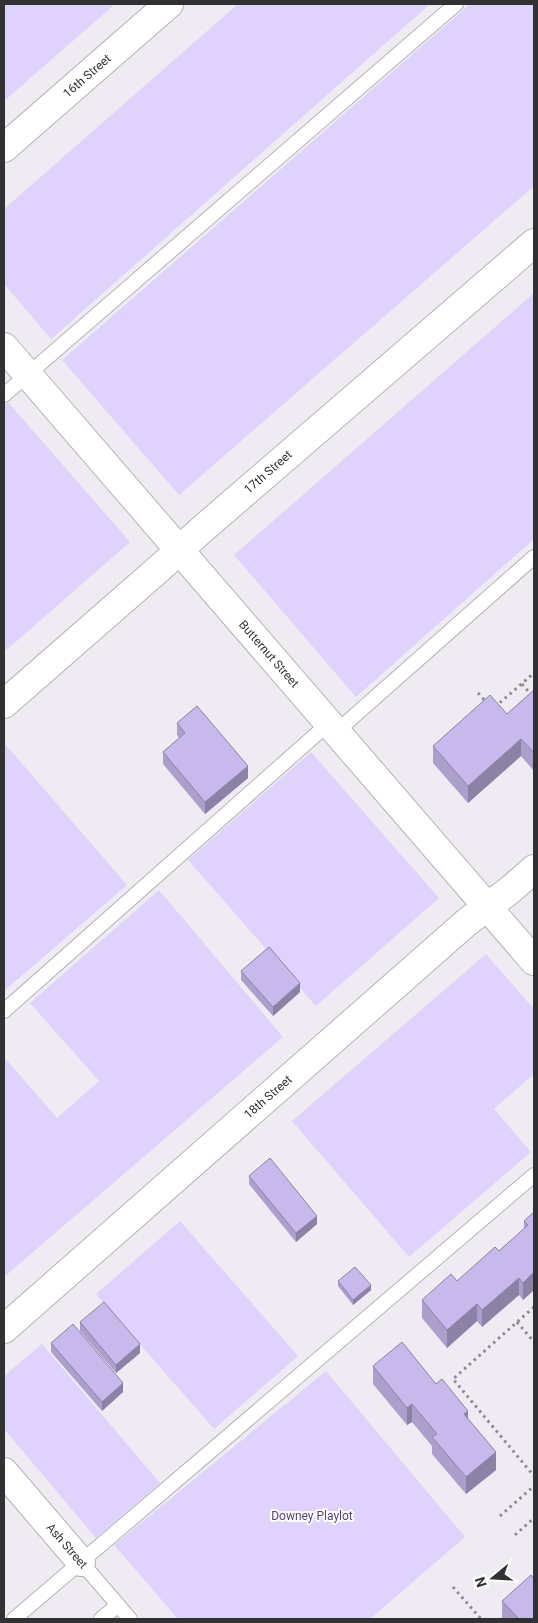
<svg xmlns="http://www.w3.org/2000/svg" width="538" height="1623" viewBox="0 0 538 1623" font-family="Roboto,sans-serif">
<style>
.green{fill:#dfd3fe}
.lines{fill:none;stroke-linecap:round;stroke-linejoin:round}
.service-casing{stroke:#b4b3b8;stroke-width:16}
.minor-casing{stroke:#b4b3b8;stroke-width:30}
.path{stroke:#8b8a8e;stroke-width:3;stroke-dasharray:2.5 4;stroke-linecap:butt}
.service{stroke:#fff;stroke-width:14}
.minor{stroke:#fff;stroke-width:28}
.wall{fill:#ac9fcc}
.shaded-wall{fill:#8c82a6}
.building{fill:#c8b9ed;stroke:#8c82a6}
.labels{text-anchor:middle;stroke-width:4;stroke-linejoin:round;paint-order:stroke}
.street-label{font-size:12px;fill:#313133;stroke:#fff}
.park-label{font-size:12px;fill:#574280;stroke:#fff}
</style>
<rect width="100%" height="100%" fill="#eeecf2"/>
<g class="green">
<path d="M4,4H115L4,101Z"/>
<path d="M238,4H430L51,339L4,284V209Z"/>
<path d="M470,4H534V186L179,495L62,360Z"/>
<path d="M534,293V539L356,697L234,555Z"/>
<path d="M8,402L130,542L4,652V406Z"/>
<path d="M6,745L127,885L4,991V747Z"/>
<path d="M311,752L439,898L316,1006L188,860Z"/>
<path d="M159,890L283,1037L4,1277V1057L57,1118L99,1081L30,1003Z"/>
<path d="M486,954L534,1009V1074L494,1109L531,1152L409,1257L292,1121Z"/>
<path d="M180,1221L298,1356L214,1429L96,1294Z"/>
<path d="M42,1344L160,1483L96,1538L4,1429V1376Z"/>
<path d="M326,1371L465,1537L370,1619H178L114,1545Z"/>
</g>
<g class="lines">
<defs>
<g id="service">
<path d="M4,395L456,4"/>
<path d="M336,732L534,557"/>
<path d="M4,1011L329,723"/>
<path d="M81,1562L130,1619"/>
<path d="M14,1619L534,1175"/>
<path d="M101,1619L118,1605"/>
</g>
<g id="minor">
<path d="M4,148L169,4"/>
<path d="M4,347L534,961"/>
<path d="M4,704L162,566L199,532L534,243"/>
<path d="M4,1329L467,922L510,890L534,869"/>
<path d="M4,1472L81,1562"/>
</g>
</defs>
<use href="#service" class="service-casing"/>
<use href="#minor" class="minor-casing"/>
<g class="path">
<path d="M522,684L534,698"/>
<path d="M478,693L486,702"/>
<path d="M495,707L534,673"/>
<path d="M534,1307L453,1379L534,1476"/>
<path d="M517,1322L534,1342"/>
<path d="M500,1516L534,1486"/>
<path d="M515,1535L534,1518"/>
<path d="M453,1587L481,1619"/>
</g>
<use href="#service" class="service"/>
<use href="#minor" class="minor"/>
</g>
<g class="wall">
<path d="M534,690V771L521,756L468,803L433,763V746L507,714Z"/>
<path d="M177,723L248,778L205,814L163,764V752L179,738L177,735Z"/>
<path d="M241,971L300,992L273,1016L241,980Z"/>
<path d="M249,1176L317,1224L296,1242L249,1184Z"/>
<path d="M534,1212V1290L523,1300L519,1295L482,1327L477,1321L447,1348L422,1318V1300L457,1281L499,1251L524,1229V1221Z"/>
<path d="M338,1281L371,1290L353,1305L338,1286Z"/>
<path d="M80,1322L140,1353L116,1373L80,1331Z"/>
<path d="M51,1343L123,1392L102,1411L51,1352Z"/>
<path d="M373,1366L436,1384L468,1420L496,1470L466,1494L432,1454V1446L412,1422L407,1425L373,1384Z"/>
<path d="M502,1601L534,1619H503L502,1618Z"/>
</g>
<g class="shaded-wall">
<path d="M521,739V756L468,803V786Z"/>
<path d="M248,766V778L205,814V802Z"/>
<path d="M300,983V992L273,1016V1007Z"/>
<path d="M317,1216V1224L296,1242V1233Z"/>
<path d="M534,1272V1290L523,1300V1283Z"/>
<path d="M519,1278V1295L482,1327V1310Z"/>
<path d="M371,1285V1290L353,1305V1300Z"/>
<path d="M477,1304V1321L447,1348V1330Z"/>
<path d="M140,1344V1353L116,1373V1365Z"/>
<path d="M123,1383V1392L102,1411V1402Z"/>
<path d="M412,1404V1422L407,1425V1408Z"/>
<path d="M468,1411V1428L464,1414Z"/>
<path d="M496,1452V1470L466,1494V1477Z"/>
</g>
<g class="building">
<path d="M534,690V753L521,739L468,786L433,746L490,695L507,714Z"/>
<path d="M197,706L248,766L205,802L163,752L185,733L177,723Z"/>
<path d="M269,947L300,983L273,1007L241,971Z"/>
<path d="M270,1158L317,1216L296,1233L249,1176Z"/>
<path d="M534,1212V1272L523,1283L519,1278L482,1310L477,1304L447,1330L422,1300L451,1274L457,1281L495,1247L499,1251L528,1225L524,1221Z"/>
<path d="M355,1267L371,1285L353,1300L338,1281Z"/>
<path d="M104,1302L140,1344L116,1365L80,1322Z"/>
<path d="M73,1324L123,1383L102,1402L51,1343Z"/>
<path d="M402,1342L436,1384L442,1379L468,1411L464,1414L496,1452L466,1477L432,1437L437,1434L412,1404L407,1408L373,1366Z"/>
<path d="M531,1575L534,1579V1619H519L502,1601Z"/>
</g>
<g class="labels">
<g class="street-label">
<text transform="translate(87 76) rotate(-41)" y="4">16th Street</text>
<text transform="translate(268 472) rotate(-41)" y="4">17th Street</text>
<text transform="translate(269 654) rotate(49)" y="4">Butternut Street</text>
<text transform="translate(268 1097) rotate(-41)" y="4">18th Street</text>
<text transform="translate(67 1546) rotate(49)" y="4">Ash Street</text>
</g>
<g class="park-label">
<text x="312" y="1520">Downey Playlot</text>
</g>
</g>
<rect width="538" height="1623" fill="none" stroke="#313133" stroke-width="10"/>
<g transform="translate(493 1578) rotate(252)" stroke="#ffffff" stroke-width="4" paint-order="stroke">
<path d="M0-4L9 19L0 12L-9 19Z" fill="#313133"/>
<text y="-8" font-size="14" font-weight="bold" text-anchor="middle" fill="#313133">N</text>
</g>
</svg>
